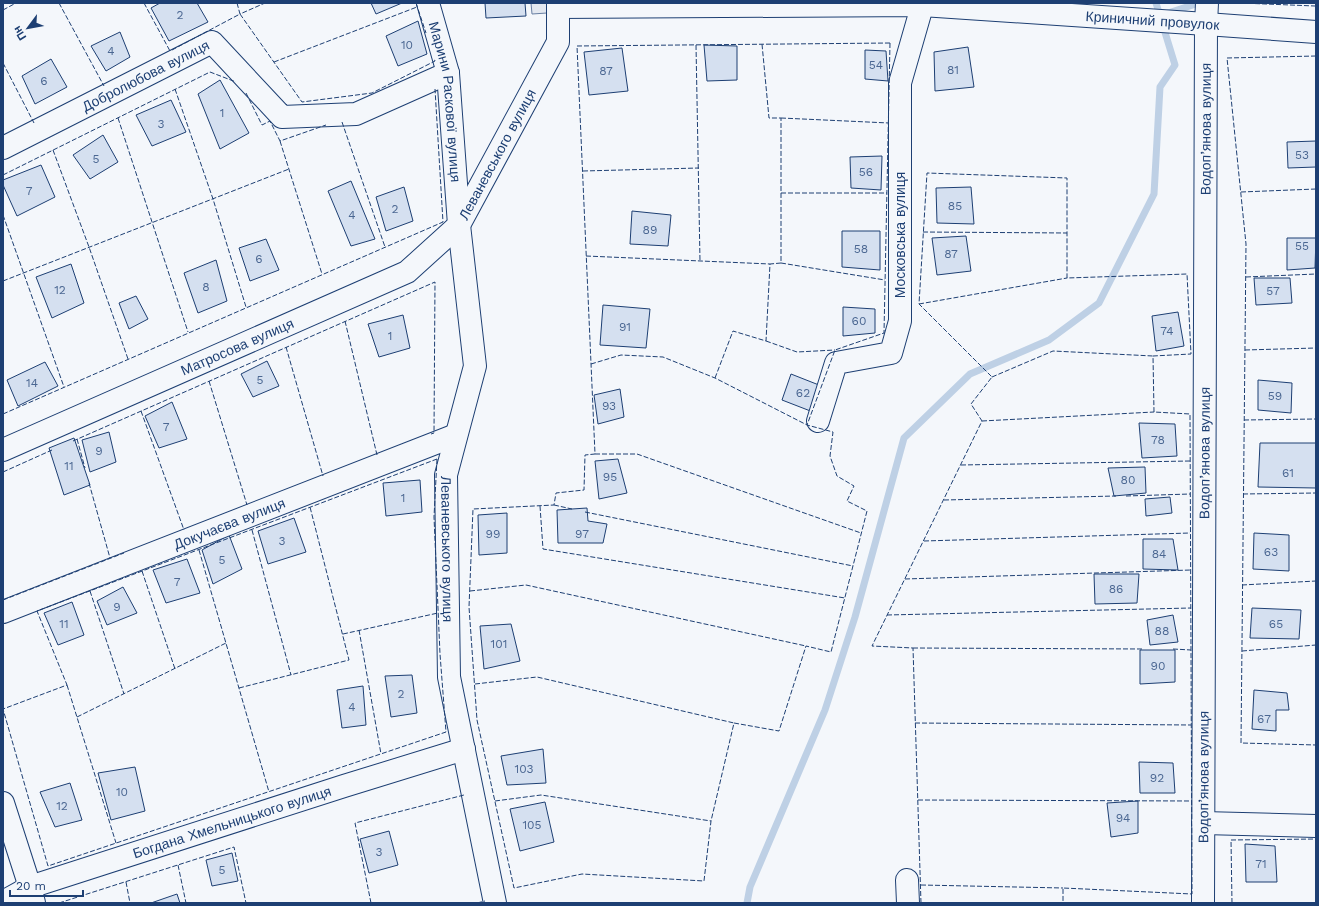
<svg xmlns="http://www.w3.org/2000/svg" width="1319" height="906" viewBox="0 0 1319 906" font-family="'Work Sans',sans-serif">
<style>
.parking{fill:#e3e8f0;stroke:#687fa3}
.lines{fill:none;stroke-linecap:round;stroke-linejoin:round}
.stream{stroke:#bed0e5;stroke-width:7}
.building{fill:#d5e0f0;stroke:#1d3f73}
.minor-casing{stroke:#1d3f73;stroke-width:24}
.minor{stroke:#f4f7fb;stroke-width:22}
.fence{stroke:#1d3f73;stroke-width:1;stroke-dasharray:5 2;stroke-linecap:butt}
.labels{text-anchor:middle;stroke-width:3;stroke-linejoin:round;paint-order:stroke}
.number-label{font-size:12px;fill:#4b6792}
.street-label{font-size:14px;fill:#1d3f73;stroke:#f4f7fb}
</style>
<rect width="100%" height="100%" fill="#f4f7fb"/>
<path class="parking" d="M531,3H547V13L532,14Z"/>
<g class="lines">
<g class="stream">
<path d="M1165,14L1199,3"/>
<path d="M747,903L750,887L825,710L855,617L904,438L970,374L1049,340L1099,303L1154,194L1160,87L1175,65L1156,3"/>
</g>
</g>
<g class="building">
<path d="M160,3H197L208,22L169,41L151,8Z"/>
<path d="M371,3H402L376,14Z"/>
<path d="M485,3H525L526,16L486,18Z"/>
<path d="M418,21L427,54L398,66L386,36Z"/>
<path d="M120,32L130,57L106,71L91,46Z"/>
<path d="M704,45L737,46V80L707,81Z"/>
<path d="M968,47L974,87L935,91L934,52Z"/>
<path d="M622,48L628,91L589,95L584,52Z"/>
<path d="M865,50L886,51L888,81L865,79Z"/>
<path d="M51,59L67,87L35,104L22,76Z"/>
<path d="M220,80L249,133L220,149L198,94Z"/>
<path d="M171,100L186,132L152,146L136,115Z"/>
<path d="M103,135L118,162L90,179L73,155Z"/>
<path d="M1316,141V167L1288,168L1287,142Z"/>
<path d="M882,156L881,190L851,188L850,157Z"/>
<path d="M41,165L55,197L17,216L3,185V180Z"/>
<path d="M351,181L375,239L351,246L328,191Z"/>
<path d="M404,187L413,221L386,231L376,197Z"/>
<path d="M971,187L974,224L937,223L936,188Z"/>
<path d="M632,211L671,215L668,246L630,244Z"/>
<path d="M842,231H880V270L842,267Z"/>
<path d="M966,236L971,271L937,275L932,238Z"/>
<path d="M1287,238H1316L1315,268L1287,270Z"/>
<path d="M266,239L279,270L250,281L239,248Z"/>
<path d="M216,260L227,301L198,313L184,273Z"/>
<path d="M71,264L84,303L52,318L36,277Z"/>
<path d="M1254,278H1290L1292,303L1256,305Z"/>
<path d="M136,296L148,319L129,329L119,303Z"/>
<path d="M603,305L650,309L646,348L600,345Z"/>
<path d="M843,307L875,309V333L843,336Z"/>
<path d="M1178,312L1184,346L1156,351L1152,316Z"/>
<path d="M403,315L410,348L379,357L368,324Z"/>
<path d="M267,361L279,386L253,397L241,374Z"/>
<path d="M45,362L58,386L18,406L7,380Z"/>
<path d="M791,374L824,387L813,412L782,400Z"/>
<path d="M1258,380L1292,383L1291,413L1258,410Z"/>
<path d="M620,389L624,417L598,424L594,395Z"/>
<path d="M172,402L187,439L159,448L145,416Z"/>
<path d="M1139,423L1175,424L1177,456L1142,458Z"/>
<path d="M109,432L116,462L90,472L82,440Z"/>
<path d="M74,438L90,485L64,495L49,448Z"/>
<path d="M1260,443H1316V488L1258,487Z"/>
<path d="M618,459L627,493L599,499L595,461Z"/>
<path d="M1145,467L1146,493L1114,496L1108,468Z"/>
<path d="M420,480L422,512L386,516L383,483Z"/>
<path d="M1170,497L1172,513L1146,516L1145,499Z"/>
<path d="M587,508L588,521L607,524L603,543H558L557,510Z"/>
<path d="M507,513V553L479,555L478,515Z"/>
<path d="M294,518L306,552L268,564L258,531Z"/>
<path d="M1254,533L1289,535V571L1253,569Z"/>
<path d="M229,535L242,569L213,584L202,550Z"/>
<path d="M1143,539H1173L1178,570L1143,569Z"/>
<path d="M187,559L200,593L166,603L153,570Z"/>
<path d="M1094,574H1139L1137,603L1095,604Z"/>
<path d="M123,587L137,613L107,625L97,601Z"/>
<path d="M72,602L84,635L58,645L44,613Z"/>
<path d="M1252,608L1301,610L1299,639L1250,638Z"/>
<path d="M1173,615L1178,642L1150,645L1147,620Z"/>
<path d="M511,624L520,661L484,669L480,626Z"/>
<path d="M1140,650H1175V682L1140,684Z"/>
<path d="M412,675L417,713L391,717L385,676Z"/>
<path d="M363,686L366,725L342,728L337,690Z"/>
<path d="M1254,690L1287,693L1289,710H1276V731L1252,729Z"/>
<path d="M543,749L546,783L507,785L501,756Z"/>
<path d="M1139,762L1173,763L1175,793H1140Z"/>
<path d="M135,767L145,811L111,820L98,773Z"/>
<path d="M70,783L82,820L55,827L40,792Z"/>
<path d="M1138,801V833L1111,837L1107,803Z"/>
<path d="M545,802L554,842L520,851L510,809Z"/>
<path d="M389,831L398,865L369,873L360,839Z"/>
<path d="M1245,844L1275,846L1277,882H1246Z"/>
<path d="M232,853L238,881L212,886L206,860Z"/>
<path d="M177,894L180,903H151Z"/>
</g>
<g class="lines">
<defs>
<g id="minor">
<path id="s1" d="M428,3L448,73L459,225L475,366L446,475L449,677L495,903"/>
<path id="s2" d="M558,7L922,5L1206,24L1316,32"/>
<path id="s3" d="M3,148L212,42L282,117L356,114L448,73"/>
<path d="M818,421L836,363L891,353L900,321V83L923,3"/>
<path id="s4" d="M3,450L407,272L459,225L558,42V3"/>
<path id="s5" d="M3,612L456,435"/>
<path d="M3,803L30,887L34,903"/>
<path d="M1203,823L1316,826"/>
<path d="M907,880L908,903"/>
<path id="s6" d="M3,902L30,887L344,786L464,749"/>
<path id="s7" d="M1203,903L1206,24L1207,3"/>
</g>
</defs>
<use href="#minor" class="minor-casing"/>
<use href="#minor" class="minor"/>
<g class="fence">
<path d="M59,3L104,86"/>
<path d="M144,3L170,51"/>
<path d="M237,3L240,14L265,3"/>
<path d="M416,3L426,33"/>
<path d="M1241,3L1315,6"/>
<path d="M3,10L16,3"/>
<path d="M890,43L884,333L835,350L807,425L833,432L830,456L837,476L854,486L847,501L867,511L831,652L806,646L779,731L734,723L711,821L704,881L582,874L514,888L477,720L469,607L473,509L554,505L556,493L584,490L585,455L595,454L577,46Z"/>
<path d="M696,45L700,261"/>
<path d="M172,50L240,14L302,102L372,93L435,61L434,58"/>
<path d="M1316,56L1227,58L1246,244L1241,743L1316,745"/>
<path d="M274,62L417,7"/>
<path d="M3,63L34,123"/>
<path d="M175,89L213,199L246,307"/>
<path d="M246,93L262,125L270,121L280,141L326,125"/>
<path d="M118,118L188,332"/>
<path d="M781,118L889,123"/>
<path d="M342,122L385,247"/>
<path d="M280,141L322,274"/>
<path d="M53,150L89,247L128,359"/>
<path d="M583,171L699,168"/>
<path d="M3,175L210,72L236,82"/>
<path d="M1241,192L1316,189"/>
<path d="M781,193H887"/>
<path d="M3,215L64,387"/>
<path d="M923,232L1067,233"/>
<path d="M586,256L770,264"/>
<path d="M781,263L885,280"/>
<path d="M1246,277L1316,274"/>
<path d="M3,281L289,169"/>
<path d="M919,304L1067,278"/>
<path d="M345,321L377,455"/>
<path d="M766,341L797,352L835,350"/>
<path d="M286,347L323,476"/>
<path d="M1245,350L1316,348"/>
<path d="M591,364L621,355L663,357L715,378L807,425"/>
<path d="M992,377L1053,351L1153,356"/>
<path d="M715,378L733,331L766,341L770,264L781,263V118H769L762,44"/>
<path d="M209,381L247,505"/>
<path d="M141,411L184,530"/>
<path d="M3,414L443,222L435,89"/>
<path d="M1244,420L1316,419"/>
<path d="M982,421L1154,412"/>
<path d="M77,439L85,468"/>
<path d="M73,441L435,282L434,433L431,434"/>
<path d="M595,454H637L861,533"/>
<path d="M437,459L434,517L440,654L446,732L48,866L3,709L67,685L37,611Z"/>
<path d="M961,465L1190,461"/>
<path d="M3,472L52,450"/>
<path d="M89,483L110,558"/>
<path d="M1243,494L1316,493"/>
<path d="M1126,496L1190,494"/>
<path d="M944,500L1116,496"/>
<path d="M554,505L572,509"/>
<path d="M540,506L543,549L845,598"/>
<path d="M585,512L853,566"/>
<path d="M252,530L291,675"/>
<path d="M924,541L1190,533"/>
<path d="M199,550L269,792"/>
<path d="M142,571L175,669"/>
<path d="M905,579L1191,570"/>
<path d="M1242,585L1316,581"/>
<path d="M90,591L124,694"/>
<path d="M470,591L526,585L806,646"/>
<path d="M3,600L124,553"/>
<path d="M887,615L1191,608"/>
<path d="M359,630L381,754"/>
<path d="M343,634L438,613"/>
<path d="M913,648L1143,649"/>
<path d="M1173,649L1191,650"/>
<path d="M1242,651L1316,645"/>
<path d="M475,684L537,677L734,723"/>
<path d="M67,685L116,843"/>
<path d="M239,688L349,660L310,507"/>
<path d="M77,717L226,643"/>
<path d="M915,723L1191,725"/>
<path d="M918,800L1191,801"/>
<path d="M495,801L541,795L711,821"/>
<path d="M178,865L186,903"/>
<path d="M126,882L130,903"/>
<path d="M921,885L1063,888"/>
<path d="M59,903L234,847L246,903"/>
<path d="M371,903L355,823L464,795"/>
<path d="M477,903L485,901"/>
<path d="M921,903L913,648L872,646L982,421L971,404L992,377L919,304L927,173L1067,178V278L1187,274L1191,354L1153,356L1154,412L1190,414L1192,894L1063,888V903"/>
<path d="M1232,903L1231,840L1316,839"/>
</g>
</g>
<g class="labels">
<g class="number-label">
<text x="180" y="19">2</text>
<text x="407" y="49">10</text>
<text x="111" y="55">4</text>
<text x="876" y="69">54</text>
<text x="953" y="74">81</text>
<text x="606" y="75">87</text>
<text x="44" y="85">6</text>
<text x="222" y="117">1</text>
<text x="161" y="128">3</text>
<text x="1302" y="159">53</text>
<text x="96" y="163">5</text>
<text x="866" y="176">56</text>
<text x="29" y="195">7</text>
<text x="955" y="210">85</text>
<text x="395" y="213">2</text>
<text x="352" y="219">4</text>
<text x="650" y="234">89</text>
<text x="1302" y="250">55</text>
<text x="861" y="253">58</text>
<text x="951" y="258">87</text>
<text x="259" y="263">6</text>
<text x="206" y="291">8</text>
<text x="60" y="294">12</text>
<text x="1273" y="295">57</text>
<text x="859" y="325">60</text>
<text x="625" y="331">91</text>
<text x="1167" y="335">74</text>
<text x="390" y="340">1</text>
<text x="260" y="384">5</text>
<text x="32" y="387">14</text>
<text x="803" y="397">62</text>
<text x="1275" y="400">59</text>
<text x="609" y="410">93</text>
<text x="166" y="431">7</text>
<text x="1158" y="444">78</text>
<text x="99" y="455">9</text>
<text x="69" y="470">11</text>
<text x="1288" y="477">61</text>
<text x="610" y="481">95</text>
<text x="1128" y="484">80</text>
<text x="403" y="502">1</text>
<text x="493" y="538">99</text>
<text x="582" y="538">97</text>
<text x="282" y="545">3</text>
<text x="1271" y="556">63</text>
<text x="1159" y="558">84</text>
<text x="222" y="564">5</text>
<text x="177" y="586">7</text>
<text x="1116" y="593">86</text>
<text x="117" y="611">9</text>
<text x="64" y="628">11</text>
<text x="1276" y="628">65</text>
<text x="1162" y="635">88</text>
<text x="499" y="648">101</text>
<text x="1158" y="670">90</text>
<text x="401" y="698">2</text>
<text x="352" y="711">4</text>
<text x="1264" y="723">67</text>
<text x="524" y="773">103</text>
<text x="1157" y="782">92</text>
<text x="122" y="796">10</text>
<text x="62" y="810">12</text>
<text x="1123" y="822">94</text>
<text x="532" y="829">105</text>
<text x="379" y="856">3</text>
<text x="1261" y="868">71</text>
<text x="222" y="874">5</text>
</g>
<g class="street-label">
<text dy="5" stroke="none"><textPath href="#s2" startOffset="595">Криничний провулок</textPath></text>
<text dy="5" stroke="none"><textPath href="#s3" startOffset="160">Добролюбова вулиця</textPath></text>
<text dy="5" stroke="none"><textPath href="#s1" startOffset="101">Марини Раскової вулиця</textPath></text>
<text dy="5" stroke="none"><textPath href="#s7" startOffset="774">Водоп’янова вулиця</textPath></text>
<text dy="5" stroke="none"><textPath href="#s4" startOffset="592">Леваневського вулиця</textPath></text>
<text transform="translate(900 235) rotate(-90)" y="5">Московська вулиця</text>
<text dy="5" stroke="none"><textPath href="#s4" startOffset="256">Матросова вулиця</textPath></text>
<text dy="5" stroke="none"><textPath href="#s7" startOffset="450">Водоп’янова вулиця</textPath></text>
<text dy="5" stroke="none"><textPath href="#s5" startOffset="243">Докучаєва вулиця</textPath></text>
<text dy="5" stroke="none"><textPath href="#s1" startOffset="554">Леваневського вулиця</textPath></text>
<text dy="5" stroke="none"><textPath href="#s7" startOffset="126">Водоп’янова вулиця</textPath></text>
<text dy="5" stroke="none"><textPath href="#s6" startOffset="243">Богдана Хмельницького вулиця</textPath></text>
</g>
</g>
<rect width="1319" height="906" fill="none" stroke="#1d3f73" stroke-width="8"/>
<g transform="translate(28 28) rotate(238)" stroke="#f4f7fb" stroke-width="3" paint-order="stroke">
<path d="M0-3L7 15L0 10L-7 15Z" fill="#1d3f73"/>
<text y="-6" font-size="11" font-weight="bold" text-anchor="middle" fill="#1d3f73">Пн</text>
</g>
<path d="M10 890v6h73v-6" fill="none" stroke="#1d3f73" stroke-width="2"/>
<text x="16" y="890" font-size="12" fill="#1d3f73" stroke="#f4f7fb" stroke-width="3" paint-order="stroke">20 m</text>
</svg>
